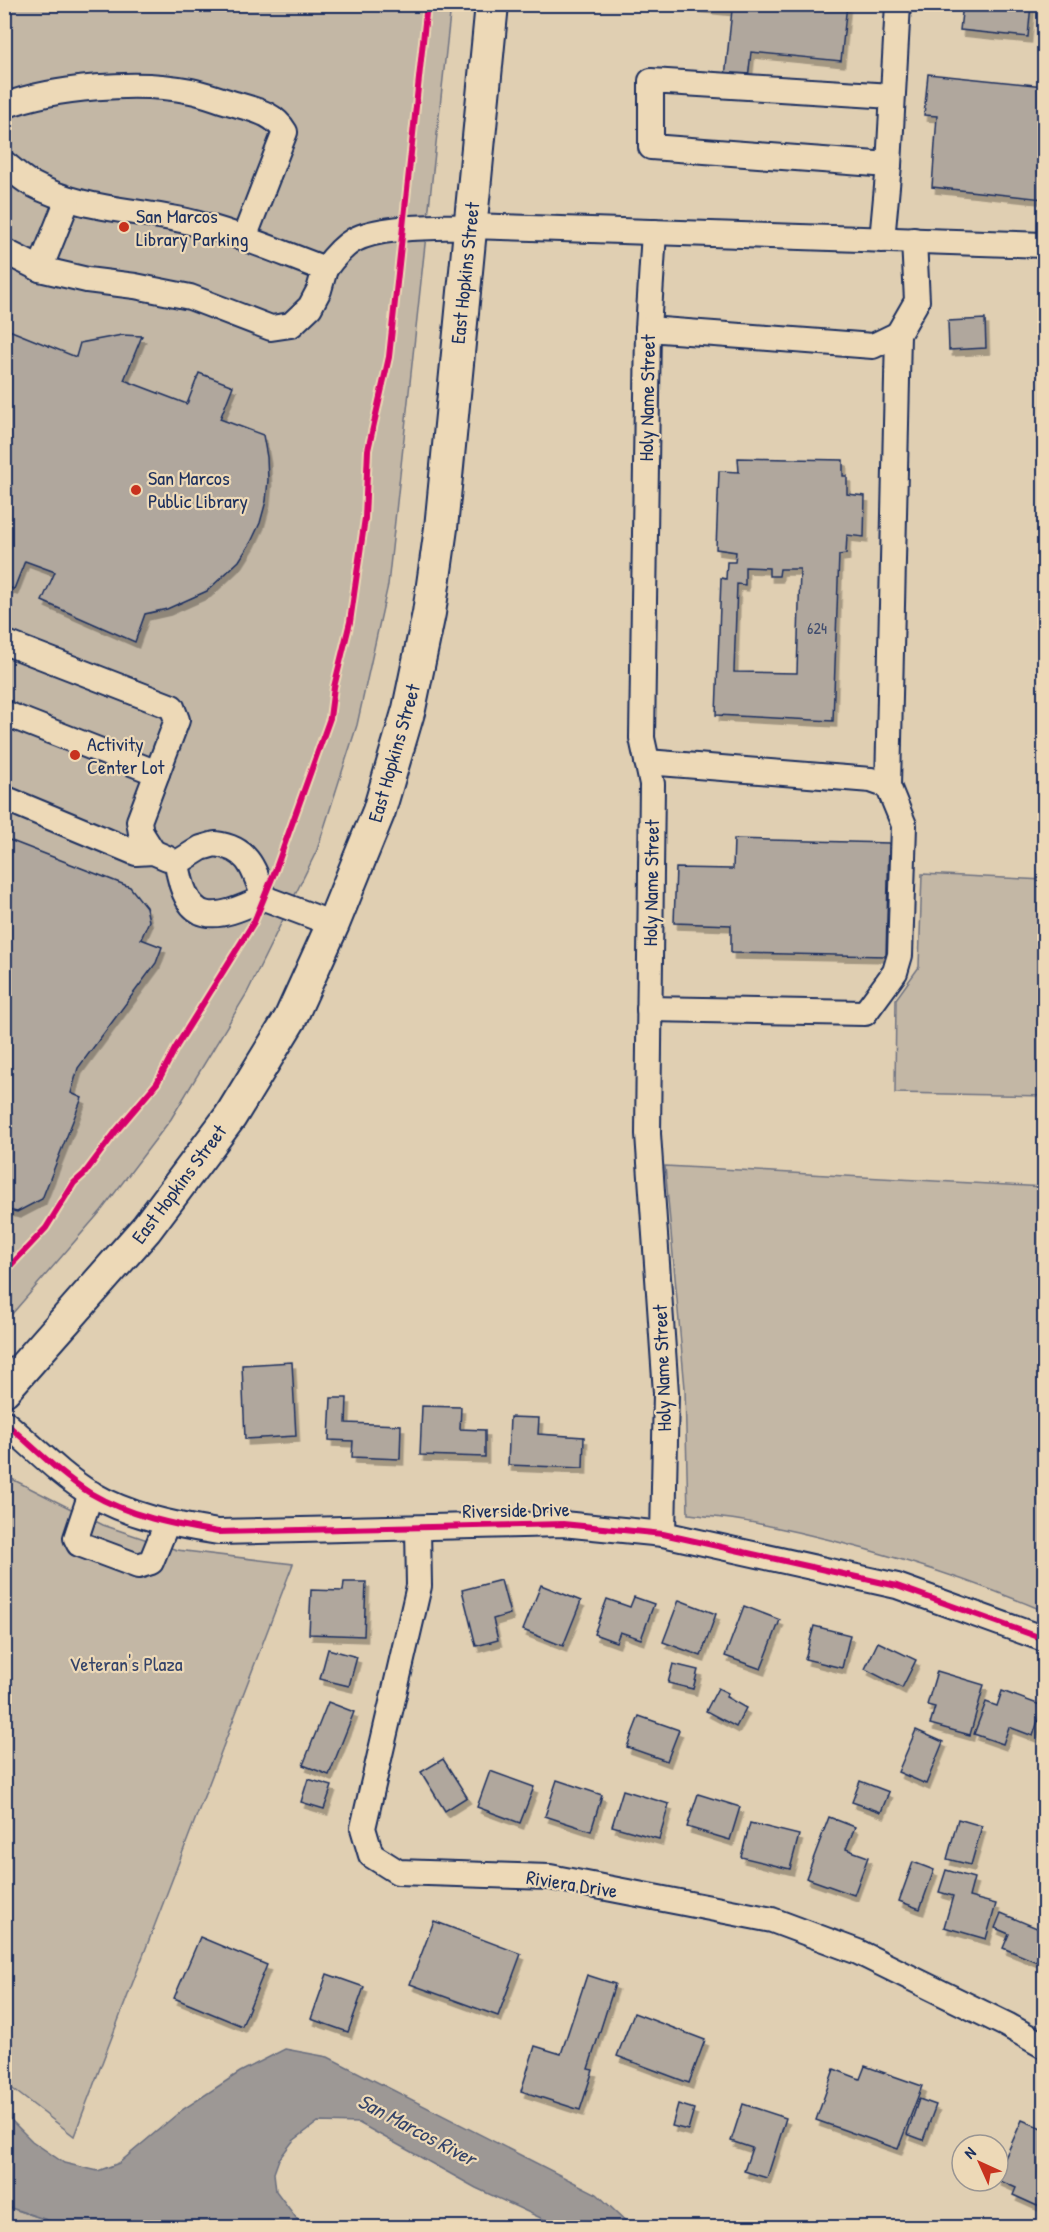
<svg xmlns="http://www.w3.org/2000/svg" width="1049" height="2232" viewBox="0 0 1049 2232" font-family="'Patrick Hand',sans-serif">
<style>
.green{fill:#c3b7a5;stroke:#6f7382;stroke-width:1.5}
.water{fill:#9d9895;stroke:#696e7f;stroke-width:1.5}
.building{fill:#b0a79d;stroke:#1b2f5e;stroke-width:1.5;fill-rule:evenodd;filter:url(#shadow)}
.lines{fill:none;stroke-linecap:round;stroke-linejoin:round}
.minor-casing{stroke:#1b2f5e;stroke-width:28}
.major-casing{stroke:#1b2f5e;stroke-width:36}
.minor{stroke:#edd9b7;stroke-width:24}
.major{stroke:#edd9b7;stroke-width:32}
.cycleway-casing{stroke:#edd9b7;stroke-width:10}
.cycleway{stroke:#d6006c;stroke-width:6}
.poi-dot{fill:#c8321e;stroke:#edd9b7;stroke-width:2}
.labels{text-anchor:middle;stroke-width:4.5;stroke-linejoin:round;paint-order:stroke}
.number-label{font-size:16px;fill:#404d6e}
.poi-label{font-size:20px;fill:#1b2f5e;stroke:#edd9b7;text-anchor:start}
.street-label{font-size:20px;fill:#1b2f5e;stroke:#edd9b7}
.park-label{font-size:20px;fill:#344369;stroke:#edd9b7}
.water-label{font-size:21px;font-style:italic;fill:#354469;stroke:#edd9b7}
</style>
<defs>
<filter id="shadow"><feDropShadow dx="3.5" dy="6" stdDeviation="0" flood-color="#0004"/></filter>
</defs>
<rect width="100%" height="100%" fill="#e0cfb2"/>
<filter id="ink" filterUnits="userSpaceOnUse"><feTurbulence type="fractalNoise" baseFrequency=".0167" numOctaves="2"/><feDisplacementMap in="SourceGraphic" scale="12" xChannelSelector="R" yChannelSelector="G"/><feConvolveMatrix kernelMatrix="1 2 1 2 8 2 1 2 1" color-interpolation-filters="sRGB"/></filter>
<g filter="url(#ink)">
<g class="green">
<path d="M4,5H451L388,585L357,725L317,850L247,993L171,1119L101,1211L5,1322Z"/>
<path d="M922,874L1044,880V1096L895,1093L896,999L919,967Z"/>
<path d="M665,1166L1044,1187V1611C954,1573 861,1545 765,1525C740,1519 713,1517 688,1514L685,1388Z"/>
<path d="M4,1475L103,1525L177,1550L293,1564L74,2136L5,2083Z"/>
<path d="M4,2206H5L68,2227H5Z"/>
</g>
<path class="water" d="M285,2049L328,2057L597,2194L632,2227H560L476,2188L359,2123L318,2122L293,2141L279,2159L274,2173L276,2191L303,2227H68L5,2206V2114L32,2141L64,2163L98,2171L119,2163L182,2110L240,2072Z"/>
<g class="building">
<path d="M693,4H847L841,61L751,52L748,79L725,77L732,10L693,6Z"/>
<path d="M963,4H1031L1028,37L960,30Z"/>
<path d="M928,74L1044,86V199L932,187L937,116L924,115Z"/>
<path d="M985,319L986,348L949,350L948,321Z"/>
<path d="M4,328L76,357L80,343L122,335L142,336L124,380L187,404L199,373L233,386L220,419L263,435L267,457L268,480L266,501L260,523L251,542L239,561L207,591L167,609L145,614L135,642L42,601L55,572L25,561L14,589L4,586Z"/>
<path d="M738,458L843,460V476H847V494L865,496L864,537L847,535L846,554L839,555L833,721L716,715L721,578L726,579L727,562H735L736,552L716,549L719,471L739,472ZM745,567L769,568V576H779L780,569H800L797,673L734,672L737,584L745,585Z"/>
<path d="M4,838L130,887L146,907L149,921L141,939L162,947L156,963L78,1068L71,1093L82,1098L42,1199L17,1212L4,1209Z"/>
<path d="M734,839L889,843L886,956L731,953V925L674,923L676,868L733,869Z"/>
<path d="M292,1362L296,1436L245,1439L242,1365Z"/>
<path d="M331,1398H347L346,1423L401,1425L400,1459L352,1457L353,1441L329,1440Z"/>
<path d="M422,1406L461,1407L460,1429L485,1430V1457L420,1455Z"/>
<path d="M510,1417L539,1418L538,1434L584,1437L583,1468L508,1465Z"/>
<path d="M501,1580L510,1614L493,1619L498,1640L476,1646L462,1590Z"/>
<path d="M344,1582H366L364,1636L309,1634L311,1590L343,1591Z"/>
<path d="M541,1585L581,1601L563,1646L523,1630Z"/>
<path d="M634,1597L654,1604L641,1639L620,1632L616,1642L594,1634L607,1599L630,1607Z"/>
<path d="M679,1600L716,1614L701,1656L663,1642Z"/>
<path d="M744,1606L780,1620L761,1669L725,1656Z"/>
<path d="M814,1626L850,1635L842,1668L805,1659Z"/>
<path d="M878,1642L916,1660L902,1688L865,1669Z"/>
<path d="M328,1649L357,1657L349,1686L320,1679Z"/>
<path d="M673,1664L698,1670L693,1689L668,1683Z"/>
<path d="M937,1671L984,1685L970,1735L930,1724L935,1707L927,1705Z"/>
<path d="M718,1688L728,1693L726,1697L746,1708L736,1727L706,1711Z"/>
<path d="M1002,1691L1043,1706L1033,1736L1009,1727L1003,1744L974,1734L986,1702L997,1706Z"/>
<path d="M328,1702L354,1712L329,1775L303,1765Z"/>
<path d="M639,1716L679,1730L667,1761L627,1747Z"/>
<path d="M916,1730L943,1742L926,1784L898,1772Z"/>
<path d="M443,1759L467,1797L445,1811L421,1772Z"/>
<path d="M490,1771L534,1787L520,1823L477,1807Z"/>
<path d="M308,1779L332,1786L324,1809L301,1802Z"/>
<path d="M557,1780L602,1795L591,1831L545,1816Z"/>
<path d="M860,1781L889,1792L881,1812L852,1802Z"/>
<path d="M623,1790L669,1804L659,1839L612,1826Z"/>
<path d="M698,1794L740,1807L730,1840L687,1827Z"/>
<path d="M829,1817L855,1827L846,1849L868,1857L854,1895L806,1878Z"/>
<path d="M958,1819L982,1826L971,1865L947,1859Z"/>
<path d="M750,1823L799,1835L790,1869L741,1857Z"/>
<path d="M913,1862L934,1870L920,1909L899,1901Z"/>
<path d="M946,1870L974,1878L969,1897L996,1904L986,1939L944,1927L953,1896L939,1892Z"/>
<path d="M1001,1913L1044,1931V1965L1003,1948L1009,1934L995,1928Z"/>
<path d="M434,1921L521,1954L498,2016L410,1984Z"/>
<path d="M200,1937L267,1965L242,2026L174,1998Z"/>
<path d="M327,1974L364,1987L348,2032L311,2019Z"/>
<path d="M587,1975L615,1984L588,2069L593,2070L580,2110L521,2091L535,2046L561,2054Z"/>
<path d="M634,2013L705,2040L689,2083L617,2056Z"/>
<path d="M865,2066L922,2086L898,2149L816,2120L834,2069L860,2079Z"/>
<path d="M919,2099L936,2105L923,2140L907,2134Z"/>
<path d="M678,2104L694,2109L688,2130L672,2126Z"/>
<path d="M743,2104L786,2118L767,2178L744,2171L752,2148L731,2141Z"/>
<path d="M1022,2120L1044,2129V2209L1013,2195L1016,2188L998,2180V2174Z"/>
</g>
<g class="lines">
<defs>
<g id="minor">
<path d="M4,106C54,87 139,80 191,91C206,94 220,100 235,104C255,110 274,113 285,132L244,238"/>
<path d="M4,163C13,170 21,178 30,183C80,210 132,209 186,221C234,232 279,252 325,269L319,290L310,307L291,325L271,328L190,297L135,286L87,280L40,269L4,251"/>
<path d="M889,165L651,147V81L892,96"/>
<path d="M654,232L648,329L642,738L652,784L648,1134L666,1393L663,1534"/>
<path d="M882,240L889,165L898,4"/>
<path d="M40,269L68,199"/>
<path d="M325,269C333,258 342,247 354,240C382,225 438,228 470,226L1044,245"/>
<path d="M648,329L873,346L898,334"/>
<path d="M4,642L172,707L177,720L139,821L141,833L153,852"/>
<path d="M4,713L157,773"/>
<path d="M647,762L871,780L888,786L904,825L900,955L895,972L865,1013L649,1009"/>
<path d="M888,786L898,334L917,301L914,240"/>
<path d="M4,798L136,853L153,852L167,858"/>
<path d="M215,844C249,848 254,869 264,898C214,921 187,928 177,863L201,848Z"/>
<path d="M264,898L333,924"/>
<path d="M4,1422C33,1446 59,1474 90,1493C129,1516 174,1525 218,1532L563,1524L663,1534L897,1586L1044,1639"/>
<path d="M91,1493L76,1538L79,1544L138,1566L151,1562L167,1523"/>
<path d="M418,1528L419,1586L363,1828L371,1855L398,1872L550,1877L772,1920L858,1952L1007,2025L1044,2046"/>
</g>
<path id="major" d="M4,1390L146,1229L230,1117L290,1019L333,924L379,811L409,709L429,613L441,528L492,4"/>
</defs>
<use href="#minor" class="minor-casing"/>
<use href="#major" class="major-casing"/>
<use href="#minor" class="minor"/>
<use href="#major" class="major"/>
<defs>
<g id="cycleway">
<path d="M4,1275L10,1266L46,1228L74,1183L84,1174L117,1130L157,1083L176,1047L254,922L275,871L330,718L334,687L350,622L365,518L368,450L389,357L427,4"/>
<path d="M4,1422C33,1446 59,1474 90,1493C129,1516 174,1525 218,1532L563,1524L663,1534L897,1586L1044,1639"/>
</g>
</defs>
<use href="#cycleway" class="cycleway-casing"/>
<use href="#cycleway" class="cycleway"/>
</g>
</g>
<g class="poi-dot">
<circle cx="124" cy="227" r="6"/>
<circle cx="136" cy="490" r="6"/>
<circle cx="75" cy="755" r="6"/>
</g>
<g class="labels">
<g class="number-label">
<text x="817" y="634">624</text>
</g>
<g class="poi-label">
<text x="136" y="223">San Marcos<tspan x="136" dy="23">Library Parking</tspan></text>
<text x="148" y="485">San Marcos<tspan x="148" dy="23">Public Library</tspan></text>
<text x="87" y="751">Activity<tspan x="87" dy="23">Center Lot</tspan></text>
</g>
<g class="street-label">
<text transform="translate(465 273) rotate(-84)" y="7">East Hopkins Street</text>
<text transform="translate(647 398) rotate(-89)" y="7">Holy Name Street</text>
<text transform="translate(394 753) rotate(-74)" y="7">East Hopkins Street</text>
<text transform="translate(651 883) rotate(-89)" y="7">Holy Name Street</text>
<text transform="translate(179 1184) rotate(-53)" y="7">East Hopkins Street</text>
<text transform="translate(662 1368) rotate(-92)" y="7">Holy Name Street</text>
<text transform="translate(516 1510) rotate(-1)" y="7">Riverside Drive</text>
<text transform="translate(572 1884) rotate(9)" y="7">Riviera Drive</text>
</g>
<g class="park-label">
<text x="126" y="1671">Veteran's Plaza</text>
</g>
<g class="water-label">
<text transform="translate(417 2130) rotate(28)" y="7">San Marcos River</text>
</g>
</g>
<rect width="1049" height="2232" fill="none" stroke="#edd9b7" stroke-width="24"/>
<rect x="12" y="12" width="1025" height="2208" fill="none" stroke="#1b2f5e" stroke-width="2" filter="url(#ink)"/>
<g transform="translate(980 2163) rotate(315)"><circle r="28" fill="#edd9b7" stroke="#999593" stroke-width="1.5"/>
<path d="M0-4.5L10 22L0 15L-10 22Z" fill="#c8321e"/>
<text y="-9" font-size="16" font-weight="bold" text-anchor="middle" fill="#1b2f5e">N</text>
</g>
</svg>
